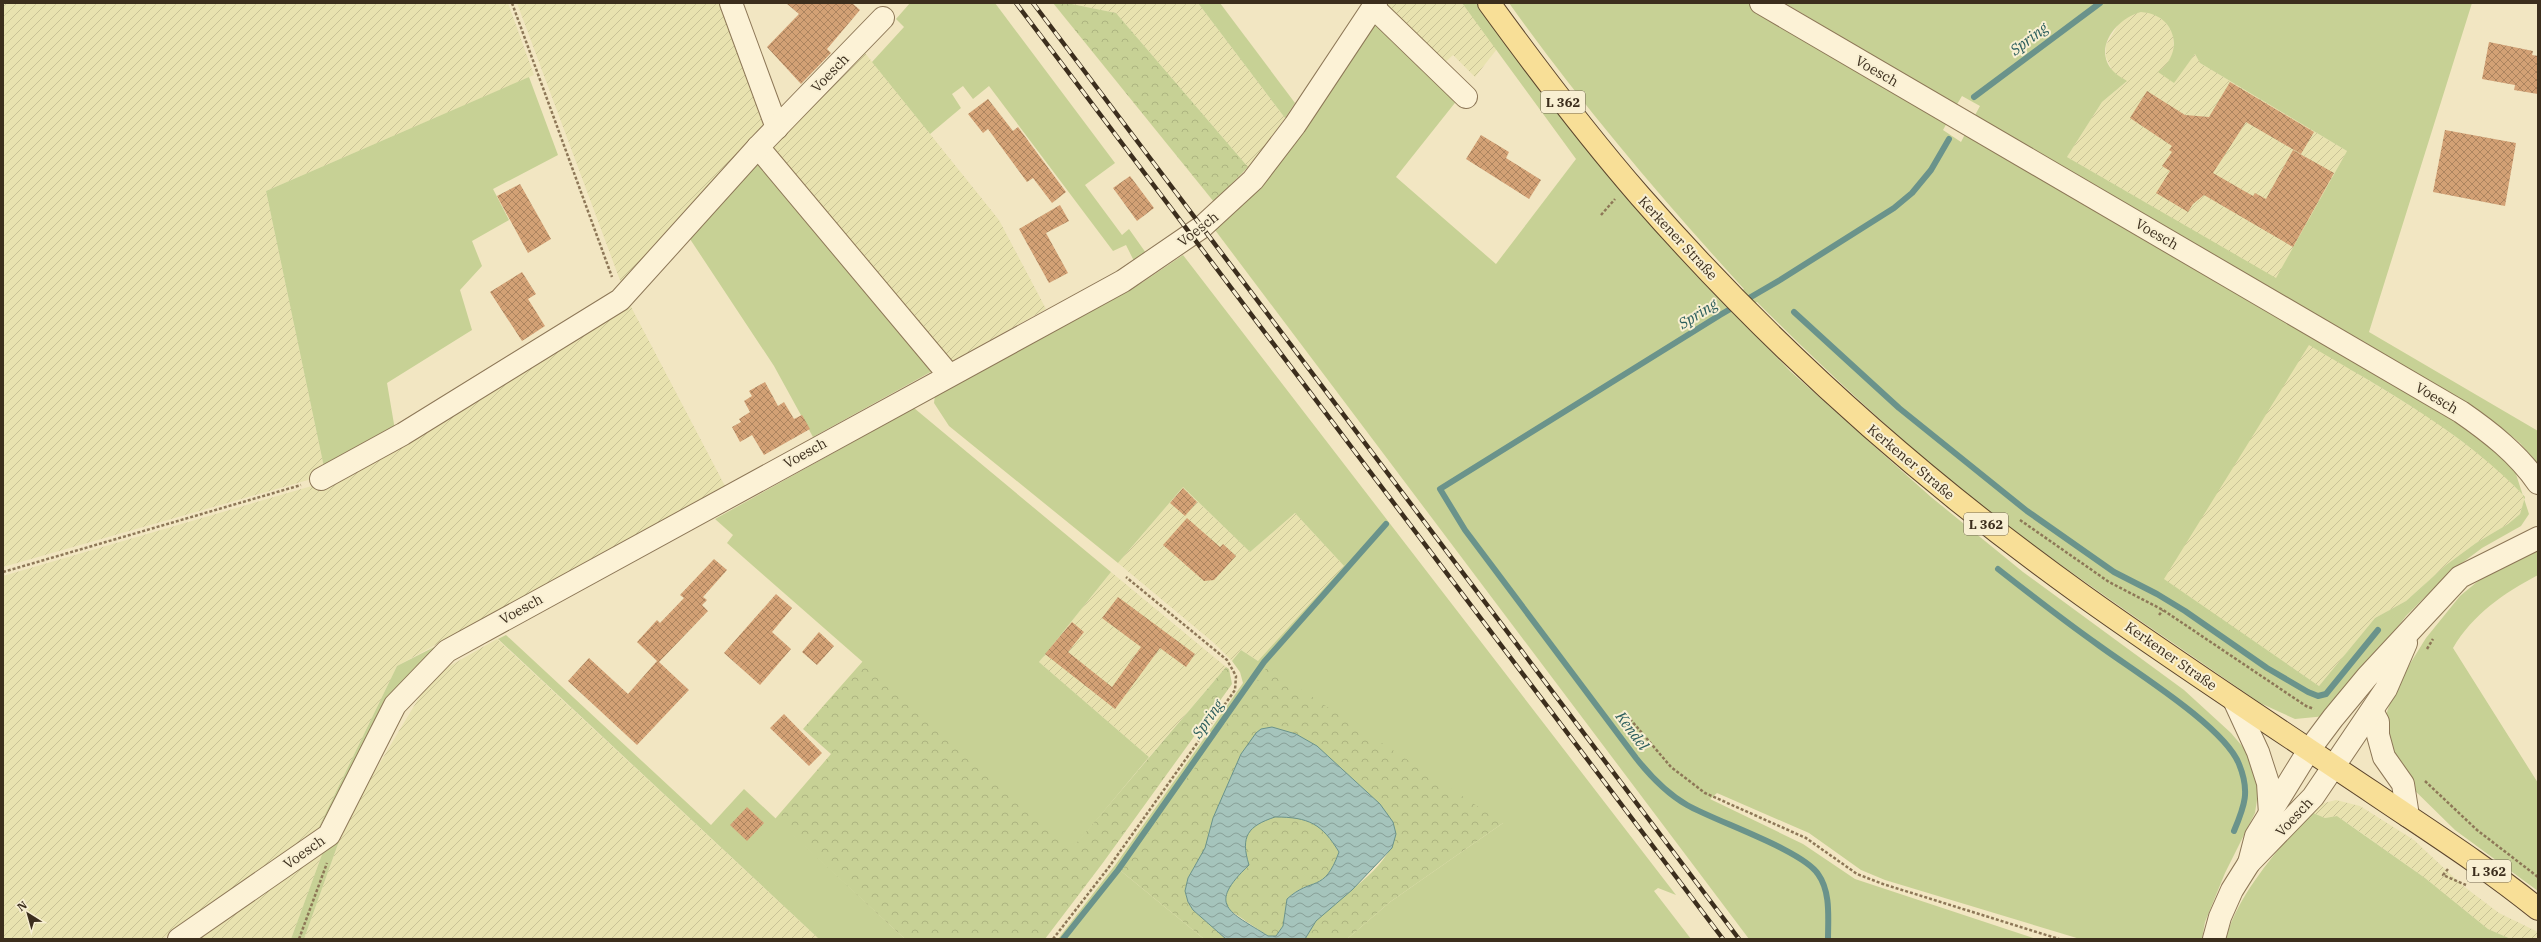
<svg xmlns="http://www.w3.org/2000/svg" width="2541" height="942" viewBox="0 0 2541 942" font-family="'IBM Plex Serif',serif">
<style>
.farmland{fill:url(#farmland-furrows)}
.green{fill:#c7d195;fill-rule:evenodd}
.forest{fill:url(#forest-crowns)}
.water{fill:url(#water-waves);stroke:#6a938b;fill-rule:evenodd}
.lines{fill:none;stroke-linecap:round;stroke-linejoin:round}
.stream{stroke:#6a938b;stroke-width:6}
.building{fill:url(#building-cross-hatch)}
.minor-casing{stroke:#8d7757;stroke-width:24}
.major-casing{stroke:#5b442c;stroke-width:24}
.path{stroke:#8d7757;stroke-width:2.5;stroke-dasharray:3 2;stroke-linecap:butt}
.minor{stroke:#fcf2d6;stroke-width:22}
.major{stroke:#f8df97;stroke-width:22}
.rail-casing{stroke:#3c2e1d;stroke-width:4.5}
.rail{stroke:#f8efd2;stroke-width:3;stroke-dasharray:9;stroke-linecap:butt}
.labels{text-anchor:middle;stroke-width:4;stroke-linejoin:round;paint-order:stroke}
.shield{fill:#f8efd2;stroke:#746853;stroke-width:1}
.shield-label{font-size:13px;font-weight:bold;fill:#3c2e1d}
.street-label{font-size:14px;fill:#3c2e1d;stroke:#f8efd2}
.water-label{font-size:15px;font-style:italic;fill:#2b5d5c;stroke:#f8efd2}
</style>
<defs>
<pattern id="farmland-furrows" width="10" height="10" patternUnits="userSpaceOnUse"><rect width="10" height="10" fill="#e8e2af"/><path d="M-1 1l2-2M0 10L10 0M9 11l2-2" fill="none" stroke="#c8c296"/></pattern>
<pattern id="forest-crowns" width="20" height="18" patternUnits="userSpaceOnUse"><rect width="20" height="18" fill="#c7d195"/><path d="M2 6a3 3 0 1 1 6 0M12 15a3 3 0 1 1 6 0" fill="none" stroke="#acb480"/></pattern>
<pattern id="water-waves" width="16" height="10" patternUnits="userSpaceOnUse"><rect width="16" height="10" fill="#a5c4bc"/><path d="M0 5q4-4 8 0t8 0" fill="none" stroke="#88a098"/></pattern>
<pattern id="building-cross-hatch" width="8" height="8" patternUnits="userSpaceOnUse"><rect width="8" height="8" fill="#d3a175"/><path d="M0 0l8 8M0 8l8-8" fill="none" stroke="#ac845f"/></pattern>
</defs>
<rect width="100%" height="100%" fill="#f2e6c2"/>
<g class="farmland">
<path d="M3,3H508L534,75L266,191L325,472L308,480L3,567Z"/>
<path d="M517,3H725L770,122L621,283Z"/>
<path d="M1067,3H1198L1285,118L1266,146L1248,167L1116,13Z"/>
<path d="M1387,3H1462L1497,49L1475,77L1453,55L1442,65L1384,7Z"/>
<path d="M2141,12H2152L2164,20L2173,33L2174,53L2167,65L2174,82L2195,54L2200,63L2347,151L2276,279L2067,157L2102,102L2126,82L2113,72L2106,57V45L2119,23L2129,15Z"/>
<path d="M865,53L999,220L1046,309L947,364L767,149Z"/>
<path d="M628,301L725,486L397,666L316,833L163,939H3V576L329,481Z"/>
<path d="M2309,344L2432,419L2500,470L2525,497L2520,514L2508,524L2476,543L2446,565L2406,601L2375,618L2319,686L2163,579Z"/>
<path d="M1183,487L1250,552L1295,513L1344,566L1258,661L1241,650L1232,661L1214,643L1118,563Z"/>
<path d="M1111,572L1226,667L1149,757L1039,662Z"/>
<path d="M497,639L819,939H304L348,816L432,676Z"/>
<path d="M2336,800L2360,806L2414,840L2462,885L2499,913L2538,932V939H2511L2488,929L2425,878L2356,829L2337,816L2325,818L2311,812L2324,803Z"/>
<path d="M324,849L291,939H195Z"/>
</g>
<g class="green">
<path d="M910,3H995L1115,163L1085,185L1122,235L1129,229L1146,253L1134,261L1126,245L1113,251L989,86L973,99L963,86L952,94L961,108L930,134L872,62L904,27L896,19Z"/>
<path d="M1198,3H1220L1295,103L1285,118Z"/>
<path d="M1462,3H1480L1582,142L1669,246L1723,302L1744,289C1661,198 1581,104 1509,3H1750L1948,121L1943,130L1961,142L1966,132L2198,266L2481,437L2514,468L2529,514L2521,526L2482,548L2450,572L2406,616L2344,697L2326,716L2295,719L2260,703C2154,629 2044,558 1945,476C1879,421 1818,363 1757,302L1735,314L1790,371L1931,497L2023,572L2184,690L2231,733L2248,753L2257,780L2258,793L2255,813L2225,873L2205,922L2202,939H2080L1885,880L1861,870L1809,833L1717,793L1710,799L1803,844L1855,879L2036,939H1749L1215,230L1247,200L1378,17L1458,99L1396,177L1496,264L1576,159ZM2309,345C2384,390 2464,432 2525,497L2520,514L2508,524L2476,543L2446,565L2406,601L2375,618L2319,686L2164,579Z"/>
<path d="M1785,3H2472L2369,332L2538,431V465L2520,443L2493,421L1974,117L1980,106L1962,96L1956,106ZM2141,12C2175,14 2186,52 2158,72L2174,83L2195,54L2200,63L2347,151L2276,278L2067,157L2102,102L2127,81C2123,78 2118,76 2114,72C2091,49 2117,18 2141,12Z"/>
<path d="M529,77L558,155L493,189L509,220L472,241L482,266L460,290L472,330L387,383L395,430L325,472L266,191Z"/>
<path d="M759,158L936,369L813,437L774,366L688,236Z"/>
<path d="M1183,255L1676,895L1658,888L1654,891L1691,939H1347L1390,902L1503,823L1121,871L1204,939H1058L1116,864L1243,683L1240,672L1232,661L1241,650L1258,661L1344,566L1295,513L1250,552L1183,487L1118,563L949,426L934,403L935,395L1056,326L1143,282Z"/>
<path d="M914,408L1111,572L1039,662L1149,757L1074,847L727,543L733,535L715,519Z"/>
<path d="M2538,548V575C2504,593 2473,614 2453,648L2538,783V891L2455,830L2401,777L2390,753L2386,715L2395,688L2426,638L2460,596L2495,567Z"/>
<path d="M506,635L711,825L744,789L905,939H819L498,639Z"/>
<path d="M442,643L389,703L316,833L397,666Z"/>
<path d="M2311,812L2325,818L2337,816L2425,878L2488,929L2511,939H2226C2237,894 2281,846 2311,812Z"/>
<path d="M348,816L304,939H291L324,849Z"/>
</g>
<g class="forest">
<path d="M1053,3H1067L1116,13L1248,167L1214,202Z"/>
<path d="M863,661L1074,846L1226,667L1229,669L1232,684L1102,864L1045,939H905L775,819L831,754L803,729Z"/>
<path d="M1267,667L1503,823L1390,902L1347,939H1305C1308,933 1311,926 1316,921C1341,893 1386,873 1396,834L1296,734L1272,727L1261,729L1241,754L1213,818L1205,848L1188,878L1185,891L1188,902L1193,910L1226,939H1204L1121,871Z"/>
<path d="M1275,817C1310,817 1321,823 1339,852C1324,894 1312,876 1287,899L1283,926L1276,936H1268L1228,909C1220,890 1236,877 1249,865C1240,835 1248,826 1275,817Z"/>
</g>
<path class="water" d="M1272,727L1296,734L1317,746L1380,804L1393,822L1396,834L1392,848L1352,890L1316,921L1305,939H1226L1193,910L1188,902L1185,891L1188,878L1205,848L1213,818L1241,754L1256,733L1261,729ZM1275,817C1309,817 1322,824 1339,852C1324,894 1312,876 1287,899L1283,926L1276,936H1268C1229,911 1206,906 1249,865C1240,836 1248,826 1275,817Z"/>
<g class="lines">
<g class="stream">
<path d="M1974,97L2100,3"/>
<path d="M1794,312L1899,408L2027,511L2114,572L2157,594L2185,611L2267,668L2308,692L2318,696L2326,694L2378,630"/>
<path d="M1998,569C2031,595 2063,620 2097,644C2132,670 2224,726 2239,764C2250,791 2245,805 2234,831"/>
<path d="M1063,939L1118,870L1264,662L1386,524"/>
<path d="M1828,939C1828,918 1831,892 1818,874C1802,850 1717,822 1687,805C1666,793 1651,777 1636,758L1465,530L1440,489L1720,315L1780,280L1894,208L1912,193L1931,170L1949,139"/>
</g>
</g>
<g class="building">
<path d="M786,3H852L860,10L827,49L831,53L801,84L767,47L799,14Z"/>
<path d="M2489,42L2533,51L2532,55L2538,56V94L2514,90L2515,85L2482,79Z"/>
<path d="M2230,82L2314,132L2301,154L2246,122L2213,173L2253,196L2255,193L2266,199L2293,150L2334,173L2293,247L2204,195L2193,204L2188,212L2156,193L2170,171L2162,166L2172,152L2169,150L2172,146L2130,118L2147,91L2185,115L2209,117Z"/>
<path d="M988,99L1013,131L1018,127L1066,192L1052,203L1033,178L1027,182L988,129L983,133L968,114Z"/>
<path d="M2445,130L2516,143L2505,206L2433,192Z"/>
<path d="M1481,135L1509,152L1506,158L1541,180L1529,199L1466,159Z"/>
<path d="M1130,176L1154,208L1137,221L1113,188Z"/>
<path d="M520,184L551,239L528,253L497,196Z"/>
<path d="M1060,205L1069,221L1046,233L1068,273L1049,283L1019,229Z"/>
<path d="M522,272L536,294L528,299L545,326L522,341L490,292Z"/>
<path d="M765,382L778,406L784,402L794,419L802,415L810,429L764,455L752,435L740,442L732,427L741,422L739,419L750,412L744,401L752,396L749,391Z"/>
<path d="M1183,488L1197,502L1185,516L1170,503Z"/>
<path d="M1187,518L1220,547L1223,544L1236,556L1214,580L1204,581L1163,545Z"/>
<path d="M714,559L727,570L703,597L707,600L702,605L708,611L659,662L689,690L637,745L568,681L589,658L628,694L657,661L637,642L657,620L660,623L684,598L680,595Z"/>
<path d="M776,594L792,608L772,632L791,649L760,685L724,653Z"/>
<path d="M1118,597L1195,654L1186,667L1160,648L1115,709L1045,654L1072,622L1084,632L1068,652L1112,687L1141,647L1102,618Z"/>
<path d="M819,632L834,646L817,665L802,652Z"/>
<path d="M784,714L822,753L809,766L770,728Z"/>
<path d="M747,807L764,823L747,841L730,825Z"/>
</g>
<g class="lines">
<defs>
<g id="minor">
<path d="M731,3L777,128"/>
<path d="M1761,3L2461,412C2490,432 2518,454 2538,483"/>
<path d="M1373,7L1466,97"/>
<path d="M758,147L949,375"/>
<path d="M321,479L403,434L620,300L758,147L883,18"/>
<path d="M2234,700L2258,752L2268,783L2270,814"/>
<path d="M2372,711L2378,722V735L2384,757L2403,784L2408,816"/>
<path d="M2249,863L2256,836L2309,750L2333,718L2367,677L2460,577L2538,538"/>
<path d="M179,939L329,835L395,705L447,651L1123,281L1202,227L1253,180L1295,125L1376,3"/>
<path d="M2214,939L2220,917L2232,890L2249,863L2313,797L2386,689L2406,643"/>
</g>
<path id="major" d="M1489,3C1537,69 1586,134 1640,196C1771,346 1920,479 2082,595C2177,663 2275,727 2372,792C2428,830 2485,866 2538,909"/>
</defs>
<use href="#minor" class="minor-casing"/>
<use href="#major" class="major-casing"/>
<g class="path">
<path d="M512,3L612,277"/>
<path d="M1601,215L1615,199"/>
<path d="M2020,520L2109,582L2163,610L2306,706L2314,709"/>
<path d="M3,572L301,485"/>
<path d="M2159,615L2163,610"/>
<path d="M2427,649L2433,639"/>
<path d="M1630,719L1671,767L1705,793L1806,838L1857,874L1883,884L2059,939"/>
<path d="M2425,781L2477,830L2538,877"/>
<path d="M2448,869L2443,875L2466,885"/>
<path d="M299,939L327,863"/>
<path d="M1053,939L1109,867L1235,690L1236,676L1227,660L1126,577"/>
</g>
<use href="#minor" class="minor"/>
<use href="#major" class="major"/>
<defs>
<g id="rail">
<path d="M1016,3L1723,939"/>
<path d="M1033,3L1739,939"/>
</g>
</defs>
<use href="#rail" class="rail-casing"/>
<use href="#rail" class="rail"/>
</g>
<g class="labels">
<g class="shield">
<rect x="1541" y="91" width="44" height="22" rx="3"/>
<rect x="1964" y="513" width="44" height="22" rx="3"/>
<rect x="2467" y="860" width="44" height="22" rx="3"/>
</g>
<g class="shield-label">
<text x="1563" y="107">L 362</text>
<text x="1986" y="529">L 362</text>
<text x="2489" y="876">L 362</text>
</g>
<g class="street-label">
<text transform="translate(1877 71) rotate(30)" y="5">Voesch</text>
<text transform="translate(830 73) rotate(-46)" y="5">Voesch</text>
<text transform="translate(1198 229) rotate(-38)" y="5">Voesch</text>
<text transform="translate(2157 234) rotate(30)" y="5">Voesch</text>
<text transform="translate(1678 238) rotate(47)" y="5">Kerkener Straße</text>
<text transform="translate(2437 398) rotate(31)" y="5">Voesch</text>
<text transform="translate(805 453) rotate(-29)" y="5">Voesch</text>
<text transform="translate(1911 462) rotate(40)" y="5">Kerkener Straße</text>
<text transform="translate(521 609) rotate(-29)" y="5">Voesch</text>
<text transform="translate(2171 656) rotate(35)" y="5">Kerkener Straße</text>
<text transform="translate(2294 817) rotate(-47)" y="5">Voesch</text>
<text transform="translate(304 852) rotate(-35)" y="5">Voesch</text>
</g>
<g class="water-label">
<text transform="translate(2029 39) rotate(-37)" y="5">Spring</text>
<text transform="translate(1698 314) rotate(-32)" y="5">Spring</text>
<text transform="translate(1208 719) rotate(-55)" y="5">Spring</text>
<text transform="translate(1632 731) rotate(53)" y="5">Kendel</text>
</g>
</g>
<rect width="2541" height="942" fill="none" stroke="#3c2e1d" stroke-width="8"/>
<g transform="translate(28 914) rotate(323)" stroke="#f8efd2" stroke-width="3" paint-order="stroke">
<path d="M0-3L7 15L0 10L-7 15Z" fill="#3c2e1d"/>
<text y="-6" font-size="11" font-weight="bold" text-anchor="middle" fill="#3c2e1d">N</text>
</g>
</svg>
